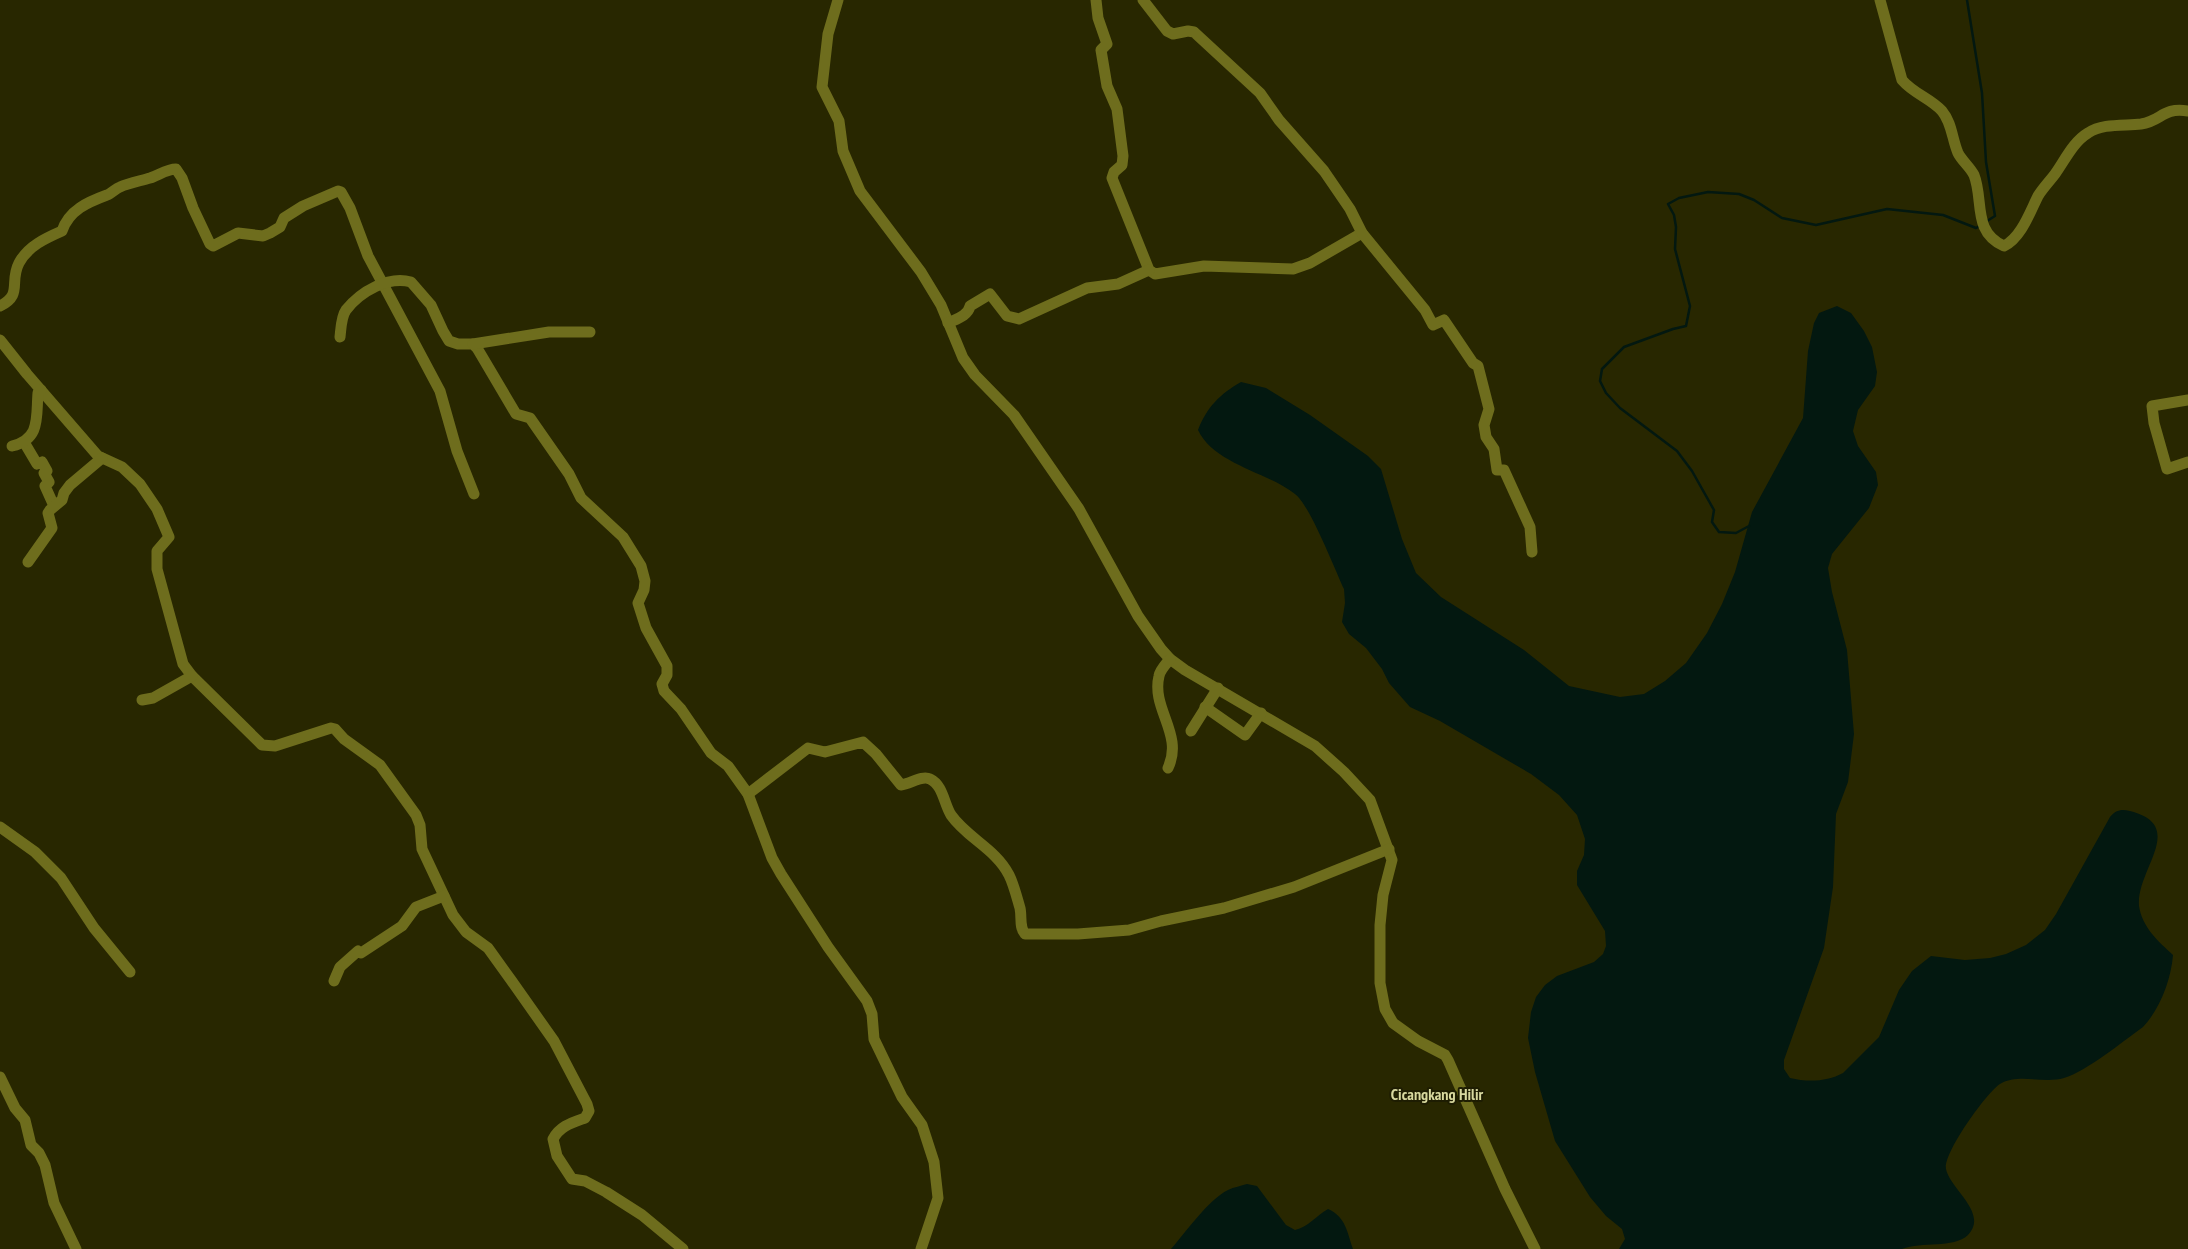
<svg xmlns="http://www.w3.org/2000/svg" width="2188" height="1249" viewBox="0 0 2188 1249" font-family="'PT Sans Narrow',sans-serif">
<style>
.water{fill:#031810}
.lines{fill:none;stroke-linecap:round;stroke-linejoin:round}
.stream{stroke:#031810;stroke-width:2.5}
.minor{stroke:#6e6d1d;stroke-width:11}
.labels{text-anchor:middle;stroke-width:4;stroke-linejoin:round;paint-order:stroke}
.quarter-label{font-size:16px;font-weight:bold;fill:#d8d89f;stroke:#1e1d02}
</style>
<rect width="100%" height="100%" fill="#282700"/>
<g class="water">
<path d="M1837,306L1851,313L1864,331L1872,347L1877,372L1875,386L1858,410L1853,431L1858,446L1876,472L1878,485L1869,508L1832,554L1828,568L1832,592L1847,650L1854,734L1848,782L1836,814L1833,887L1824,948L1784,1060V1069L1790,1078C1807,1082 1827,1082 1843,1073L1879,1037L1899,990L1912,971L1931,956L1965,960L1990,958L2006,954L2026,945L2045,930L2056,914L2110,817C2116,810 2121,809 2130,811C2188,826 2136,869 2139,906C2142,927 2158,941 2173,955C2171,980 2160,1009 2143,1027C2122,1042 2087,1071 2064,1078C2044,1084 2019,1073 2000,1084C1987,1092 1943,1153 1946,1169C1950,1189 1989,1213 1968,1235C1953,1249 1922,1241 1902,1249H1619L1625,1239L1622,1229L1606,1216L1590,1197L1555,1141L1535,1072L1528,1038L1531,1012L1536,997L1545,985L1557,976L1594,962L1603,954L1606,946L1605,931L1577,885V871L1584,855L1585,839L1577,815L1559,795L1531,774L1440,721L1410,707L1389,683L1382,669L1366,648L1349,634L1342,622L1345,603L1344,589C1335,570 1310,505 1295,494C1267,472 1214,464 1198,430C1207,407 1220,394 1241,382L1266,388L1310,415L1368,456L1381,469L1402,539L1416,573L1441,597L1524,650L1569,686L1620,697L1644,694L1665,681L1686,663L1707,633L1722,604L1735,572L1752,512L1803,418L1808,351L1814,323L1819,313Z"/>
<path d="M1247,1184L1257,1186L1286,1225L1295,1230C1308,1227 1316,1216 1328,1209C1346,1217 1347,1232 1353,1249H1171C1186,1232 1208,1200 1228,1190C1234,1187 1241,1186 1247,1184Z"/>
</g>
<g class="lines">
<g class="stream">
<path d="M1967,0L1982,93L1986,162L1995,216L1987,221"/>
<path d="M1749,526L1736,533L1719,532L1712,522L1714,510L1692,471L1677,451L1620,408L1606,393L1600,381L1602,369L1624,347L1673,329L1686,326L1690,306L1675,249L1676,227L1674,215L1668,204L1679,198L1708,192L1739,194L1754,200L1782,218L1816,225L1887,209L1943,215L1976,228L1980,226"/>
</g>
<g class="minor">
<path d="M838,0L828,34L822,87L839,121L843,151L860,191L921,272L941,305L963,358L975,375L1014,415L1079,509L1138,616L1161,649L1170,659L1185,670L1315,746L1344,772L1370,800L1392,860L1383,895L1380,925V983L1385,1009L1393,1023L1418,1041L1445,1055L1448,1060L1505,1189L1535,1249"/>
<path d="M1096,0L1098,18L1107,44L1101,50L1107,86L1117,109L1123,156L1122,165L1114,172L1112,178L1149,270L1155,274L1204,266L1293,269L1310,263L1362,233"/>
<path d="M1143,0L1167,31L1173,34L1188,31L1194,32L1260,93L1279,120L1324,171L1350,209L1362,233L1425,310L1433,325L1444,320L1473,363L1478,366L1489,409L1484,425L1486,437L1494,449L1497,470H1504L1530,527L1532,552"/>
<path d="M1880,0L1902,80C1914,94 1930,98 1942,111C1952,123 1952,139 1958,153C1962,161 1970,167 1974,175C1984,200 1972,232 2004,246C2021,238 2030,212 2038,196C2043,188 2049,182 2055,174C2065,160 2073,142 2088,133C2103,123 2124,126 2141,124C2162,121 2162,107 2188,111"/>
<path d="M0,306C23,295 9,282 19,263C28,246 46,238 62,231C69,210 88,202 107,195C111,194 115,189 120,187C129,183 140,181 150,178C159,175 167,169 176,169L182,178L193,208L210,244L213,246L238,233L263,236L270,233L280,227L284,218L303,206L338,191L341,192L350,208L368,256L440,391L457,451L474,494"/>
<path d="M948,323C956,319 968,316 970,306L990,294L1007,316L1019,319L1087,288L1118,284L1149,270"/>
<path d="M340,337C341,329 341,317 346,310C361,291 388,276 411,282L431,305L443,331L449,341L458,344H473L477,348L516,414L530,418L569,474L581,498L623,537L641,566L645,581L644,590L638,603L646,628L667,666V675L662,684L664,691L681,709L711,753L728,766L748,794L772,858L781,874L828,947L867,1001L872,1014L874,1039L902,1097L922,1125L934,1162L938,1198L921,1249"/>
<path d="M0,340L27,374L98,456L122,467L140,484L157,509L169,537L157,551V569L183,664L192,676L262,745L275,746L331,728L335,729L344,739L380,765L416,815L420,825L422,849L453,915L466,932L488,948L511,980L554,1041L587,1104L589,1111L585,1118C571,1123 560,1126 553,1139L557,1156L572,1179L585,1181L606,1192L642,1215L683,1249"/>
<path d="M473,344L549,332H590"/>
<path d="M2188,400L2152,406L2154,423L2167,469L2188,462"/>
<path d="M24,442L37,464L42,462L47,471L44,473L49,482L45,486L54,506"/>
<path d="M12,446C41,439 36,417 38,393L41,390"/>
<path d="M28,562L52,528L48,513L50,510L62,500L64,493L70,485L102,458"/>
<path d="M142,700L153,698L192,676"/>
<path d="M1205,707L1245,735L1261,713"/>
<path d="M1191,731L1218,688"/>
<path d="M1168,768C1184,734 1151,709 1159,676C1160,670 1166,664 1170,659"/>
<path d="M748,794L808,748L825,752L863,742L876,754L901,785C910,784 922,775 930,779C943,785 944,804 951,815C967,838 996,849 1009,875C1014,885 1017,898 1020,908C1022,917 1019,927 1025,934H1078L1129,930L1161,921L1224,908L1294,887L1389,849"/>
<path d="M0,827L35,852L61,878L94,928L130,972"/>
<path d="M334,981L340,967L358,951L361,953L402,926L416,907L444,896"/>
<path d="M0,1077L15,1108L25,1120L31,1145L39,1153L45,1165L54,1203L76,1249"/>
</g>
</g>
<g class="labels">
<g class="quarter-label">
<text x="1437" y="1100">Cicangkang Hilir</text>
</g>
</g>
</svg>
